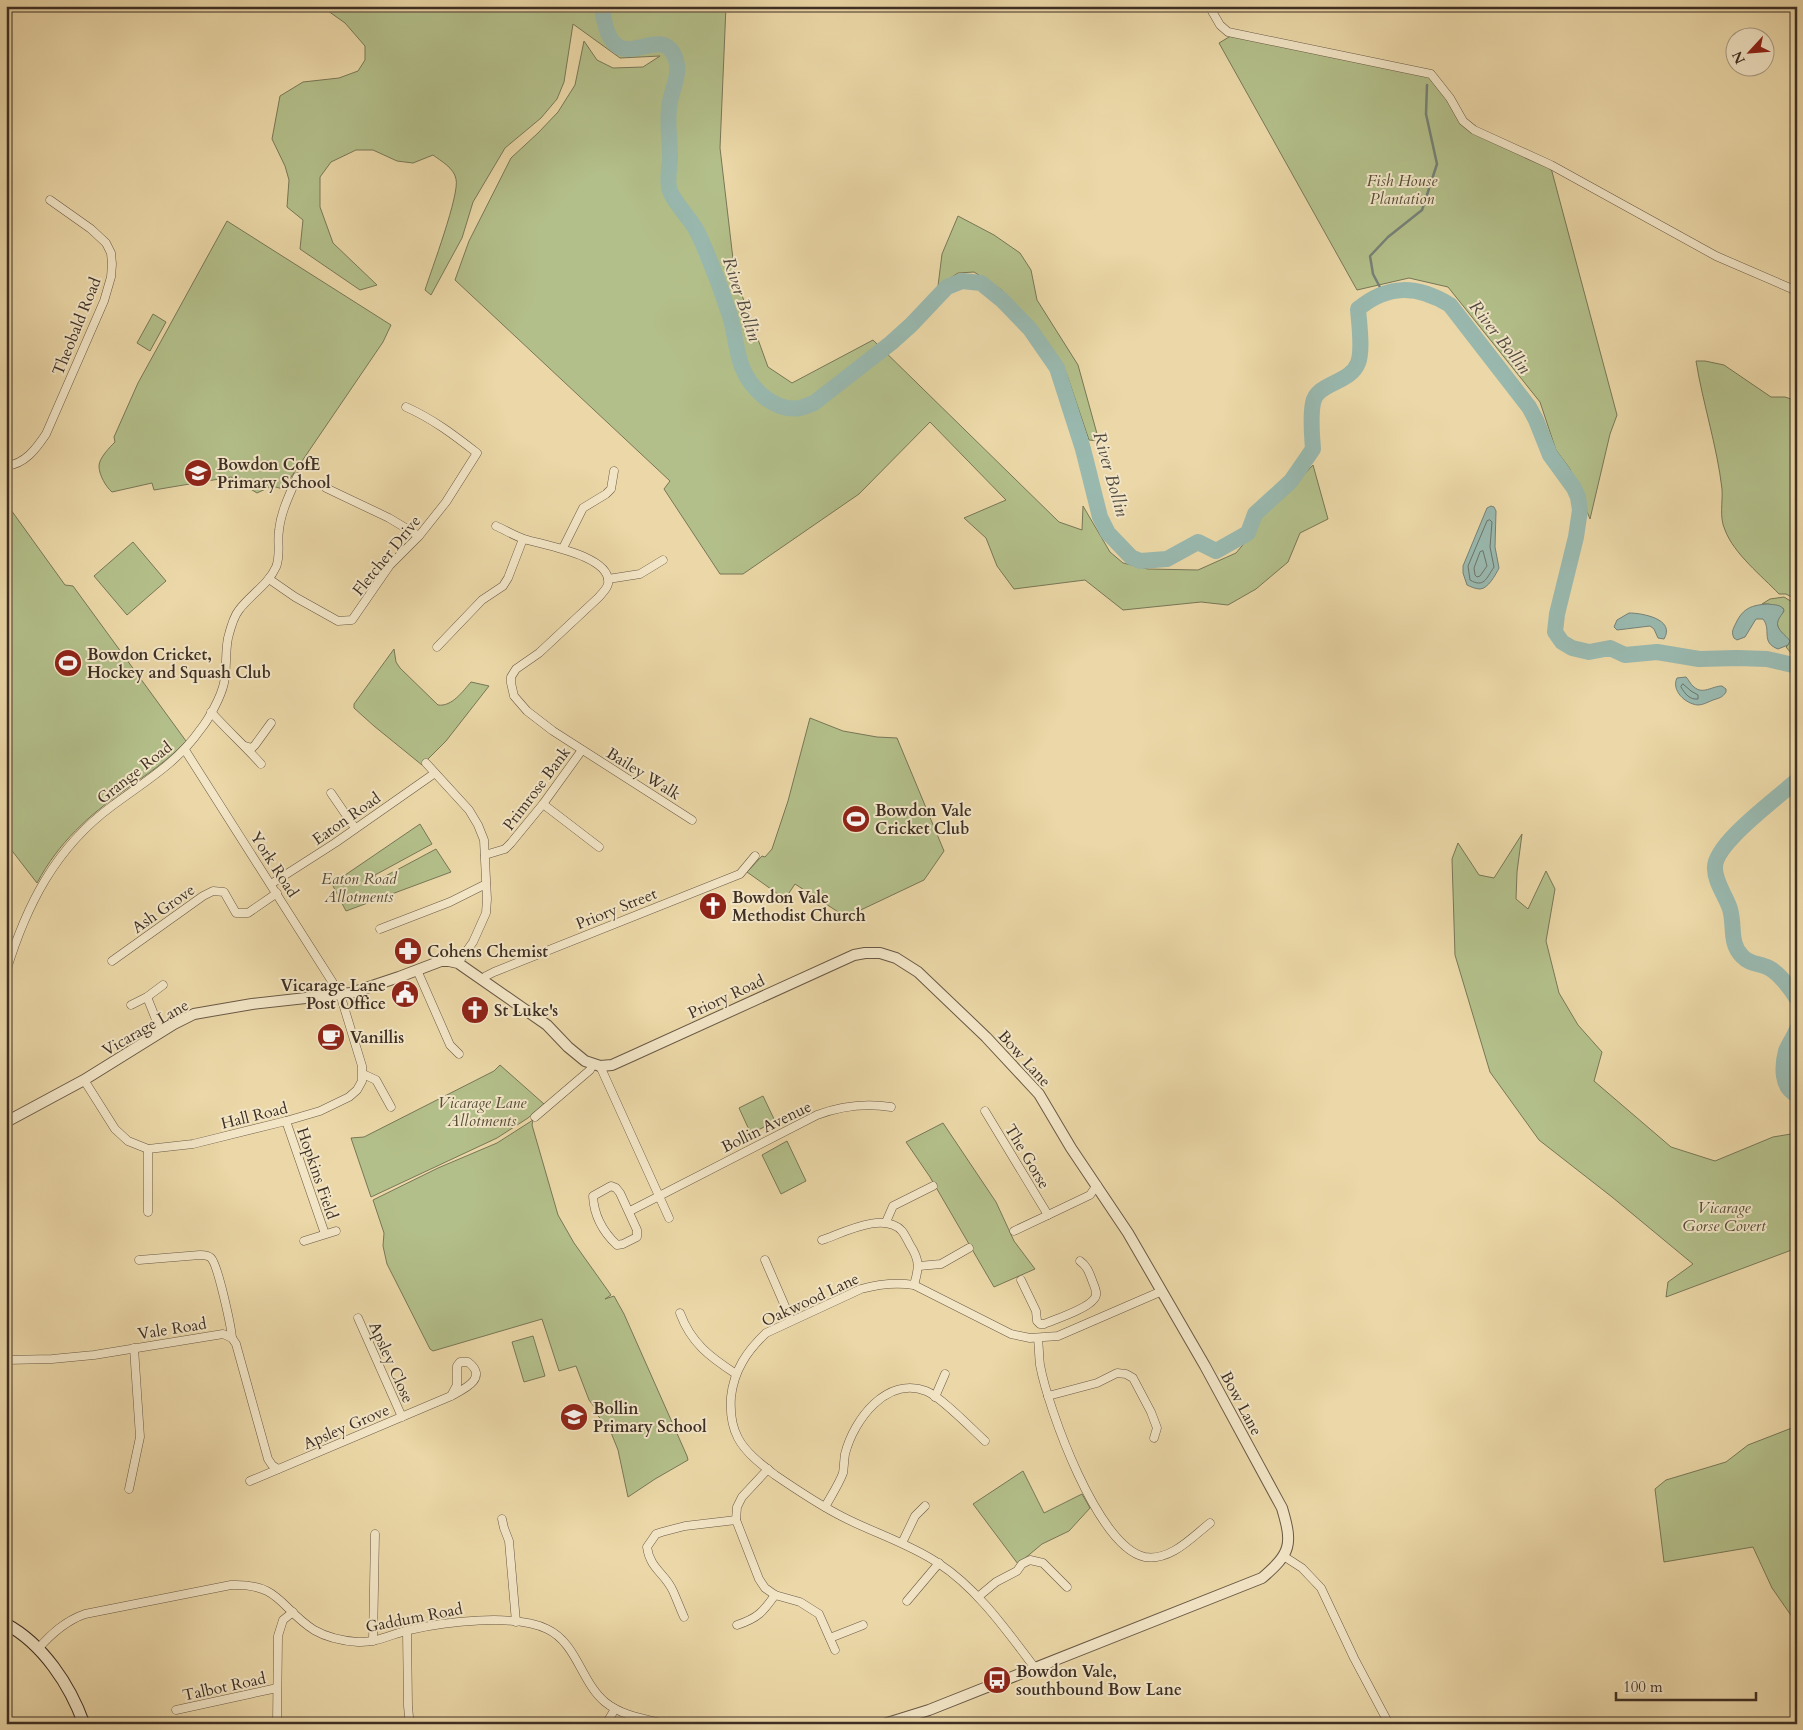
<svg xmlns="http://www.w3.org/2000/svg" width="1803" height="1730" viewBox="0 0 1803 1730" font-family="Cardo,serif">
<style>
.green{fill:#b3bf8a;stroke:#787757}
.water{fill:#99b8ae;stroke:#758177}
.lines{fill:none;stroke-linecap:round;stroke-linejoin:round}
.shore{stroke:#6c7469;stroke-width:1}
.stream{stroke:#758177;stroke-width:2.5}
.river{stroke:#99b8ae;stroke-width:16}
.minor-casing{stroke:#695945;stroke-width:9}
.tertiary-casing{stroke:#695945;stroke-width:12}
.secondary-casing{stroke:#3e2f24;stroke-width:13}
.minor{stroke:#f2e5c6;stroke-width:8}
.tertiary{stroke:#f2e5c6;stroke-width:10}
.secondary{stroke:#f2e5c6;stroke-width:11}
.labels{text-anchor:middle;stroke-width:4;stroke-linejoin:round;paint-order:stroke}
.park-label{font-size:16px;font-style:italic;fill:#554c38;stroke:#f2e5c6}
.street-label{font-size:16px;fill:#3e2f24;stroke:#f2e5c6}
.poi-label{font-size:16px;font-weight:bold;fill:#3e2f24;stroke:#f2e5c6;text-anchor:start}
.water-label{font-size:18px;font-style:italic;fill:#504a40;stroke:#f2e5c6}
</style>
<rect width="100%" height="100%" fill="#ebd7a7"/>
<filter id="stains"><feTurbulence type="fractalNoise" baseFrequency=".004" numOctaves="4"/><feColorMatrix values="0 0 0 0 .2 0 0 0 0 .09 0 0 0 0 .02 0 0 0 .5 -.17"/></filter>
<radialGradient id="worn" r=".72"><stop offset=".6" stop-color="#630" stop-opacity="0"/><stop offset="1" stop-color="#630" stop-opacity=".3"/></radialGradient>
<g class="green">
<path d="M321,6H726L720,148L735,276L768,367L792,383L873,340L1059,522L1082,530L1083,506L1110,552L1123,563L1148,569L1198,570L1236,553L1252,534L1258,515L1279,501L1313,465L1328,519L1300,533L1288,562L1256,589L1228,605L1201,602L1123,610L1085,580L1014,589L997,566L986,538L964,518L1006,500L930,422L859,494L743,574H720L664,489L670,481L455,280L469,241L511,158L538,133L558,112L575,85L584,41L597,60L613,68L643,67L660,56L620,58L573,24L564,82L557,99L541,118L505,148L473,202L462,238L431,295L425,290C431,271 460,194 456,179C454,168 441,161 433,155L413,163L397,161L373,150H356L331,162L320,177V207L333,243L377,285L360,290L300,249L303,220L287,207L289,180L285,166L272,139L280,96L303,82L339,78L358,71L365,60V46L345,23Z"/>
<path d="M1234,34L1430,77L1448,100L1462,125L1551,168L1617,415L1610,434L1590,519L1570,469L1556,450L1540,402L1448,287L1409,278L1357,290L1219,43Z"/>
<path d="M958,216L994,235L1020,253L1031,270L1037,300L1078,365L1099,441L1089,440L1067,375L1033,325L1002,290L974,272L958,273L938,286L942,254Z"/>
<path d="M227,221L391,325L383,342L283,489L272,486L257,493L231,477L154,490L152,483L112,492C106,487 99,475 99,466C99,458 110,447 115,442L114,437L138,383Z"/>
<path d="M153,314L166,322L150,351L137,343Z"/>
<path d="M1696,361H1705L1724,365L1771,397H1785L1797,401V600L1786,594H1779C1762,576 1734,554 1725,530C1719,517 1723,502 1722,489C1717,446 1703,404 1696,361Z"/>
<path d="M6,503L65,585L73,586L186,741C169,760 147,774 126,789C88,816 59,842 37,883L6,843Z"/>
<path d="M133,542L166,581L127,615L94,576Z"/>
<path d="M1784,597L1797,605V660L1786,647L1788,645C1786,639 1776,627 1777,622C1778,617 1782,614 1784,611L1783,608L1768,604H1762L1770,599Z"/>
<path d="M394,649L396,662L400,668L438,705C452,707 463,691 471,682L489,686L446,741L422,765L374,726L354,708V704Z"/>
<path d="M810,718L843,731L877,737L897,738L944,851L924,880L846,917L795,884L785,899L747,872L762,856L765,857L772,849L788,801Z"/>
<path d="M420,824L432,844L375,875L378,880L436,849L451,872L346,911L332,884Z"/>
<path d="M1522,834L1517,872L1516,899L1528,909L1546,871L1555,889L1546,941L1559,993L1578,1025L1602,1052L1594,1081L1671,1147L1715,1161L1773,1137L1797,1133V1248L1666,1297L1668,1282L1693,1264L1612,1197L1539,1140L1490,1072L1455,955L1452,859L1458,843L1479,875L1494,878Z"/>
<path d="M500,1065L544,1104L528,1118L497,1138L371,1197L351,1138L364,1137L494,1071Z"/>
<path d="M763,1096L775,1121L751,1134L739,1108Z"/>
<path d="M533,1120L532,1125L558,1215L574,1243L611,1295L605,1299L614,1296L624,1314L687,1456L688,1460L655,1479L628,1497L618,1450L610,1430L603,1421L597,1415L595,1408L589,1400L576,1366L559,1371L542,1319L433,1351L430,1349L387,1264L383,1246L384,1233L373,1200L438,1168L497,1143Z"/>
<path d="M943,1123L996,1202L1014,1241L1035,1269L994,1287L930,1177L906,1142Z"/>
<path d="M787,1141L806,1181L781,1194L762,1155Z"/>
<path d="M533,1336L545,1376L524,1382L512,1342Z"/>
<path d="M1797,1426V1624L1772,1588L1753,1547L1664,1562L1655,1489L1666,1480L1726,1462L1748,1445Z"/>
<path d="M1023,1471L1044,1513L1082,1494L1090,1508L1069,1531L1042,1544L1018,1564L973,1504Z"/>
</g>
<g class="water">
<path d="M1491,506L1494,507L1496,511L1495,547L1499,568C1496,574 1488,589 1480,589C1476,589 1471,587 1467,585L1463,573V566L1487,508Z"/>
<path d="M1768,604C1774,605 1781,604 1784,610C1783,614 1779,617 1778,621C1775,629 1786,635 1790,641L1788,645L1778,649C1760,642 1772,630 1763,619H1756L1745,637L1737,640L1734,638C1731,632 1733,629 1736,623C1743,608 1752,605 1768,604Z"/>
<path d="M1629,613C1642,613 1676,619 1664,639L1658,638L1654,629L1650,626L1617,630L1614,627L1617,620Z"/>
<path d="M1686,677C1689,680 1690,684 1694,687C1703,695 1712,686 1722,686L1726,689V692C1722,698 1719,698 1713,700C1708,702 1703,705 1698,705C1685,704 1671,690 1677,678Z"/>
</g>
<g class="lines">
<g class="shore">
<path d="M1490,520L1492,522L1490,547L1494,567C1486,579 1484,588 1470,580L1468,566L1487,521Z"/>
<path d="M1483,551L1487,566L1480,576L1477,577L1475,575L1474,568L1480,552Z"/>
<path d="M1683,684L1691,691L1698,695V699C1690,700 1685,694 1681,687Z"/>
</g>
<path class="stream" d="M1383,293L1373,274L1370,256L1388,237L1422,210L1437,164L1426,114L1427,85"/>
<g class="river">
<path d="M602,6C611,92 662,14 676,60C681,75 670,93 669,108C667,124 670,141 670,157C670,167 667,177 669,187C670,198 689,217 695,228C699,234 702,242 705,249C714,270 723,294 730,316C735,333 736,351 742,367C751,389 774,412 800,408C804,407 809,405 814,403L891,343L911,325L947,287L962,281L981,283L1002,300L1030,329L1057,368L1083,449L1100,517L1108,533L1131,557L1140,561L1167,559L1198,542L1216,551L1248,533L1255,514L1291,481L1313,449C1312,434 1310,418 1313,403C1317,382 1350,384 1358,363C1363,351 1359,322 1358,309C1388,284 1417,285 1450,305L1529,407L1536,420L1550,455L1574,488L1578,497L1580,510L1576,537L1557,614L1555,632L1562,642L1572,648L1589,652L1610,648L1625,655L1657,652L1699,659L1737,658L1767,659L1797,666"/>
<path d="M1797,780C1778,798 1715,843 1715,867C1714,881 1726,896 1730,909C1735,926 1729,943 1742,956C1750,965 1760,963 1769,968C1779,973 1791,989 1797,999"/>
<path d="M1797,1029C1794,1037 1789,1044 1786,1051C1782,1066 1781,1088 1797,1095"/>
</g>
<defs>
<g id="minor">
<path d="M1209,6L1220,25L1228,32L1431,74L1450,98L1463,121L1474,130L1551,165L1716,256L1797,291"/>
<path d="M6,466C25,464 36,449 46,434L104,301L111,277L112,264L111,253L106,243L91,229L50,200"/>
<path d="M326,488L389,518L419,536"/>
<path d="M496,526C505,530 515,536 524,539C543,545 613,556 608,584C607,589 602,593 599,597L539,653L516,669L511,677V683L514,696L527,711L553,731L692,820"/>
<path d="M563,548L583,508L606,494L611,489L614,471"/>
<path d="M269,579L295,597L338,621L352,620L390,565L419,536L446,502L477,453C454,435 433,419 406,407"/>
<path d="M608,579L640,574L663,560"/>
<path d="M437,647L482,600L503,586L508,578L523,539"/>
<path d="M211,712C227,730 245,746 261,764"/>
<path d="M245,746L252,748L255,745L271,723"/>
<path d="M426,763L469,810L478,825L484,840L487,899L486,913L473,942L458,963"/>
<path d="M331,793L355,828"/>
<path d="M543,804L599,847"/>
<path d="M485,855L505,849L511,843L543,804L582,750"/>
<path d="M271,884L335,843L435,773"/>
<path d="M380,929L450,902L486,884"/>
<path d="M112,961L203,896L213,891L224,892L236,913H248L277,893"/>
<path d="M417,970L450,1045L459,1054"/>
<path d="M6,972C26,906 55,848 112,806C144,782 177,763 200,730C209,719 221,697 224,683C227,669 225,653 228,638C230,630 234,616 239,610C250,595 268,585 276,567C281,555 277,543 279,530C281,511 290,494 297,477"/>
<path d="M483,980L486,976L494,972L740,874L755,856"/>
<path d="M147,997L163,985"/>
<path d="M131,1005L147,997L161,1032"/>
<path d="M600,1066L669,1218"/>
<path d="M363,1074L376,1080L391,1107"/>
<path d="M84,1080L115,1129L128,1141L148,1149L193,1144L286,1121L320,1111L349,1097L357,1090L362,1081V1066L340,994L185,750"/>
<path d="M985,1111L1048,1215L1090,1195L1097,1185"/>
<path d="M535,1117L590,1070L593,1064"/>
<path d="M286,1121L325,1234"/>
<path d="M611,1186L616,1188L620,1193L637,1230V1237L623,1244L617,1245C602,1231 594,1216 593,1196Z"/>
<path d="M630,1211L817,1115C841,1106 866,1103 891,1107"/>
<path d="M148,1212V1149"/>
<path d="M886,1222L893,1206L933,1186"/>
<path d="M1014,1231L1048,1215"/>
<path d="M822,1240C843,1233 884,1211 902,1231C905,1235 908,1241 910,1245C920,1260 919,1268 914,1285"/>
<path d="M304,1241L336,1231"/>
<path d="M139,1260L200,1255C204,1255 208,1255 211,1258C218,1265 231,1326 232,1338"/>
<path d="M765,1260L791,1320"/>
<path d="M919,1266L941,1264L969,1248"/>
<path d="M1021,1280L1036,1311L1037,1321L1040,1324H1044C1056,1319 1087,1309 1094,1299C1099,1294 1094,1286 1092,1280C1089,1272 1087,1266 1080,1261"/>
<path d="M680,1313C691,1343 710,1357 736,1374"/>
<path d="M358,1318L402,1417"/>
<path d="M1038,1339C1039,1347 1039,1357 1040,1365C1048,1408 1098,1548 1145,1557C1171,1561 1192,1537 1210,1523"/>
<path d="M6,1360L52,1359L94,1355L223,1334L232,1338L236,1344L268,1459L272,1465L278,1469"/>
<path d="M1048,1396L1097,1383L1117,1373L1126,1374L1133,1378L1151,1412L1157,1428L1154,1438"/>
<path d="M935,1397L945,1374"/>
<path d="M768,1469L742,1497L737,1507L736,1520L759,1579L765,1588L775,1595L800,1602L819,1614L835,1650"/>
<path d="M250,1481L451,1396C464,1389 489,1378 468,1362H460L457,1366V1385L451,1396"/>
<path d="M129,1489L140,1437L134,1348"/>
<path d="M825,1507C831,1496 839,1484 843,1473C844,1467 844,1460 845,1454C854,1419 887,1376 926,1391C940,1396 972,1429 985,1441"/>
<path d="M502,1519L504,1528L509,1541L516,1622"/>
<path d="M902,1543L915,1516L925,1506"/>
<path d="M1285,1557L1302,1568L1321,1588L1354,1658L1389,1724"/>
<path d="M978,1597L996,1582L1017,1571L1022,1564L1030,1560L1043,1563L1067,1587"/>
<path d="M907,1601L939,1563"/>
<path d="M684,1617C680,1608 677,1600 673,1591C665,1573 650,1569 647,1547L656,1534L662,1532L685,1526L736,1520"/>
<path d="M737,1625C758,1618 763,1612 775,1595"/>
<path d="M407,1631L408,1706L409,1717L412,1724"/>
<path d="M830,1638L863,1625"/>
<path d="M373,1641L375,1534"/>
<path d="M38,1649C51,1634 65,1621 85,1614L231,1585C280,1583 280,1608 314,1630C326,1637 344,1641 358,1642C376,1643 392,1634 409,1630C444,1622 514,1613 547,1629C577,1643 581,1682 605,1702C622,1716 645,1719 665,1724"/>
<path d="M1035,1668C1007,1631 977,1588 938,1563C908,1543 874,1533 843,1517C819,1505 797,1490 775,1475C762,1465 746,1453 738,1438C731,1425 730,1412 731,1397C734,1370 747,1351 766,1333L861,1289C879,1284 895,1282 914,1285L1011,1334L1030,1338L1058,1336L1162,1291"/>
<path d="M176,1710L277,1688"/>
<path d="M277,1724L278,1636L283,1620L293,1612"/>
<path d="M606,1724L615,1709"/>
</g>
<path id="tertiary" d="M6,1122L84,1080L174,1024L194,1014L252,1004L351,993L399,977L441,961H449L458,963L547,1025L568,1047L585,1061L600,1066L612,1065L632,1056L854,955L865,953H880L896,958L918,972L986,1037L1039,1094L1071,1148L1128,1233L1205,1366L1282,1508C1293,1545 1291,1553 1262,1578L929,1710L884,1724"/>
<path id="secondary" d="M6,1624C43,1644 70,1685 84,1724"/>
</defs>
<use href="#minor" class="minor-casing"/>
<use href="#tertiary" class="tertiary-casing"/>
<use href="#secondary" class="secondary-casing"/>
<use href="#minor" class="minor"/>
<use href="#tertiary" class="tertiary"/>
<use href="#secondary" class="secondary"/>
</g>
<defs>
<symbol id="school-disc" viewBox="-11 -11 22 22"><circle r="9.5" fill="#8f2418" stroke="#f2e5c6"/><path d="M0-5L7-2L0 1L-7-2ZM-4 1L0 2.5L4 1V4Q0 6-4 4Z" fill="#fff"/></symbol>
<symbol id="stadium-disc" viewBox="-11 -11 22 22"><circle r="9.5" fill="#8f2418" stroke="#f2e5c6"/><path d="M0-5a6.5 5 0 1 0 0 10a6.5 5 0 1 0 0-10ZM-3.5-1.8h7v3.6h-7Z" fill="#fff"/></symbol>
<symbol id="church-disc" viewBox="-11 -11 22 22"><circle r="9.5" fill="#8f2418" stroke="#f2e5c6"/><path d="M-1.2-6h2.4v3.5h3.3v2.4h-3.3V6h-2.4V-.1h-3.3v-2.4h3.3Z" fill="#fff"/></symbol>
<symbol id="pharmacy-disc" viewBox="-11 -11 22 22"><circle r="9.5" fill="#8f2418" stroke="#f2e5c6"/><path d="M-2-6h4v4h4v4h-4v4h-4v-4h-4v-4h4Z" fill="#fff"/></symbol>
<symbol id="civic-disc" viewBox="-11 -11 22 22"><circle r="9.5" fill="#8f2418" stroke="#f2e5c6"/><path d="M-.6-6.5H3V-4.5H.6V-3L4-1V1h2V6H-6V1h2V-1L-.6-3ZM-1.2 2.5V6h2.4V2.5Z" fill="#fff"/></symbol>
<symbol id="cafe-disc" viewBox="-11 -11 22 22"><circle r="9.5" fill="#8f2418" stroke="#f2e5c6"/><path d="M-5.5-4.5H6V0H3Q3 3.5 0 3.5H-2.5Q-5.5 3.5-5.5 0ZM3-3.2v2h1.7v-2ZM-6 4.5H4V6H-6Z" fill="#fff"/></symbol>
<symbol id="bus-disc" viewBox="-11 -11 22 22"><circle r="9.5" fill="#8f2418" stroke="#f2e5c6"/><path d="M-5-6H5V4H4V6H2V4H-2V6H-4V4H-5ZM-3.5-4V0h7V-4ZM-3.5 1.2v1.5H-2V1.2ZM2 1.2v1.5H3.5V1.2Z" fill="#fff"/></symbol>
</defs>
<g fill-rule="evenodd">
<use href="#school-disc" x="182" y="457" width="32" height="32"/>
<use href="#stadium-disc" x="52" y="647" width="32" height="32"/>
<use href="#stadium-disc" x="840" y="803" width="32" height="32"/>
<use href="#church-disc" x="697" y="890" width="32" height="32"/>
<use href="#pharmacy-disc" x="392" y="935" width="32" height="32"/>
<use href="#civic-disc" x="389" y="978" width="32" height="32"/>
<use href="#church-disc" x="459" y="994" width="32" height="32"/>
<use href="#cafe-disc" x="315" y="1021" width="32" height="32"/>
<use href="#school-disc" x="558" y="1401" width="32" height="32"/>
<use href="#bus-disc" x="981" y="1664" width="32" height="32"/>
</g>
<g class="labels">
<g class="park-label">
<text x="1402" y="186">Fish House<tspan x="1402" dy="18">Plantation</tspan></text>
<text x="359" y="884">Eaton Road<tspan x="359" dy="18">Allotments</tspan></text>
<text x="482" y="1108">Vicarage Lane<tspan x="482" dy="18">Allotments</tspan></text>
<text x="1724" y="1213">Vicarage<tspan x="1724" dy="18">Gorse Covert</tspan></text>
</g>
<g class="street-label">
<text transform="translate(76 326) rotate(-68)" y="6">Theobald Road</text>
<text transform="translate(386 555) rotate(-51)" y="6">Fletcher Drive</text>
<text transform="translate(134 772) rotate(-38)" y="6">Grange Road</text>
<text transform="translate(644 773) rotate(32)" y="6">Bailey Walk</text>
<text transform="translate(536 788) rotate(-53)" y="6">Primrose Bank</text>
<text transform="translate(346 818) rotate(-35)" y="6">Eaton Road</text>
<text transform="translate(275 864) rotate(57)" y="6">York Road</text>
<text transform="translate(163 908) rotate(-35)" y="6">Ash Grove</text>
<text transform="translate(616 908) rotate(-22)" y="6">Priory Street</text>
<text transform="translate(726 996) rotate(-25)" y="6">Priory Road</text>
<text transform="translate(145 1027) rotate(-30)" y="6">Vicarage Lane</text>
<text transform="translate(1025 1058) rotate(48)" y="6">Bow Lane</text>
<text transform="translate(254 1115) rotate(-14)" y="6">Hall Road</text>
<text transform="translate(766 1126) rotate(-26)" y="6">Bollin Avenue</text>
<text transform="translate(1028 1156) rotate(59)" y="6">The Gorse</text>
<text transform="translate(318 1173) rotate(71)" y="6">Hopkins Field</text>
<text transform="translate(810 1299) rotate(-25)" y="6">Oakwood Lane</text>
<text transform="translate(172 1328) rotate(-9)" y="6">Vale Road</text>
<text transform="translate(392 1362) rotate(66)" y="6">Apsley Close</text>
<text transform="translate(1242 1403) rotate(62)" y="6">Bow Lane</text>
<text transform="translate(346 1426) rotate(-23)" y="6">Apsley Grove</text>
<text transform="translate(414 1617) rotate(-11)" y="6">Gaddum Road</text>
<text transform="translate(224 1686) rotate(-12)" y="6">Talbot Road</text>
</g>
<g class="poi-label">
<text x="217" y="470">Bowdon CofE<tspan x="217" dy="18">Primary School</tspan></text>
<text x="87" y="660">Bowdon Cricket,<tspan x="87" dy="18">Hockey and Squash Club</tspan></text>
<text x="875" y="816">Bowdon Vale<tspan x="875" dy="18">Cricket Club</tspan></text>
<text x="732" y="903">Bowdon Vale<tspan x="732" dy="18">Methodist Church</tspan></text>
<text x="427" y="957">Cohens Chemist</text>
<text x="386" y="991" text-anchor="end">Vicarage Lane<tspan x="386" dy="18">Post Office</tspan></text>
<text x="494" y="1016">St Luke's</text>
<text x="350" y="1043">Vanillis</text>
<text x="593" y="1414">Bollin<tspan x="593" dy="18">Primary School</tspan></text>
<text x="1016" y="1677">Bowdon Vale,<tspan x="1016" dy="18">southbound Bow Lane</tspan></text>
</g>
<g class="water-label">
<text transform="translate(742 299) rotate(72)" y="6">River Bollin</text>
<text transform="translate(1500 337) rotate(52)" y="6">River Bollin</text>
<text transform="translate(1111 474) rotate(74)" y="6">River Bollin</text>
</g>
</g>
<rect width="1803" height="1730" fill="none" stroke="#ebd7a7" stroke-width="25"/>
<rect x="8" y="8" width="1788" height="1715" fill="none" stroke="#3e2f24" stroke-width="2.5"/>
<rect x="12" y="12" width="1778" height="1705" fill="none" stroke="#3e2f24"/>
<g transform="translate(1750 52) rotate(244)"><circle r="24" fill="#f2e5c6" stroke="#aa9c85"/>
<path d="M0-4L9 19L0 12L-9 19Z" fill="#8f2418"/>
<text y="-8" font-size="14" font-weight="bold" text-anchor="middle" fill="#3e2f24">N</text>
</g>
<path d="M1616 1692v8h140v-8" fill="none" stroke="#3e2f24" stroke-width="2.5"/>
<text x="1623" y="1692" font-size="15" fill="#3e2f24" stroke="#f2e5c6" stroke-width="4" paint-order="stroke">100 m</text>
<rect width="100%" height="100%" filter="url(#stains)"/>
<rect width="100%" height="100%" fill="url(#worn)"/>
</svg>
